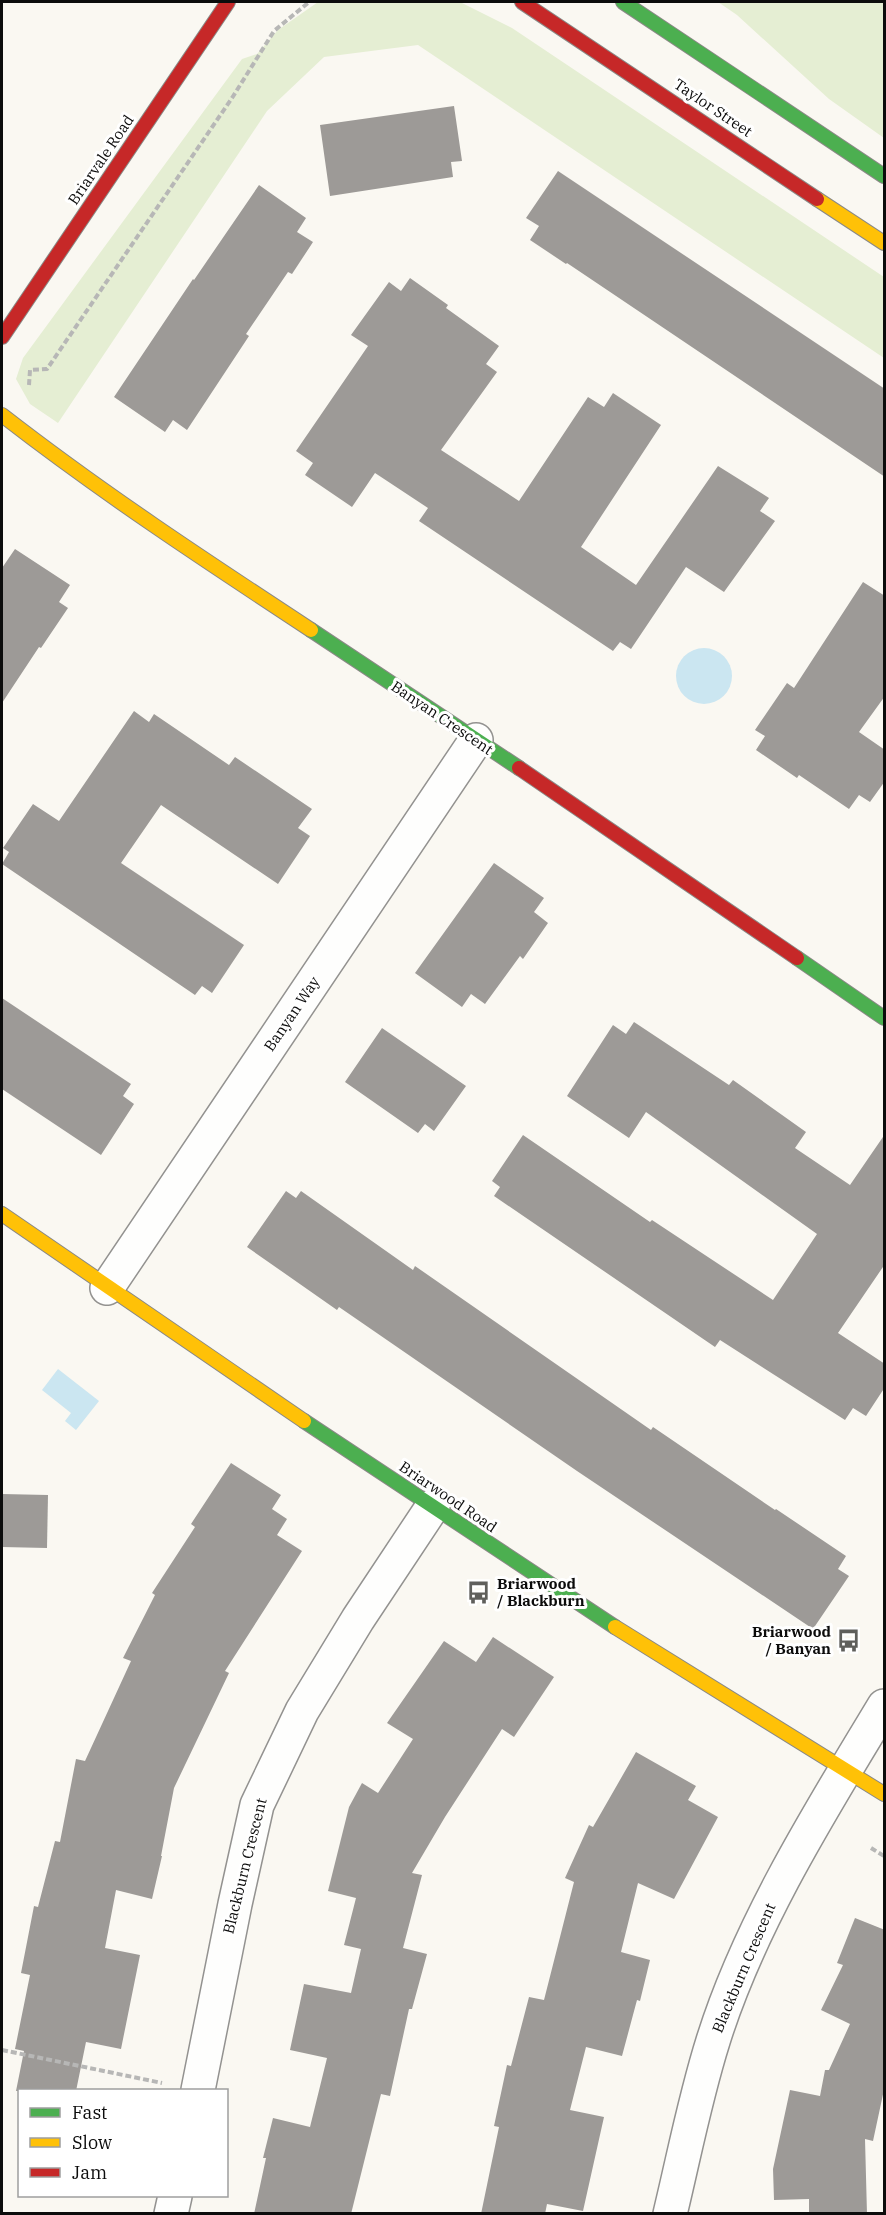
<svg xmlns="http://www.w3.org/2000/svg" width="886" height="2215" viewBox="0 0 886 2215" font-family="'IBM Plex Serif',serif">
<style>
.green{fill:#e5eed3}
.water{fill:#cbe6f1}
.building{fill:#9d9a97}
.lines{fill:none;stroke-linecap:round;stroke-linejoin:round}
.street-casing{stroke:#939290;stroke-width:36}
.fast-casing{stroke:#8a8986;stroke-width:16}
.slow-casing{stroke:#8a8986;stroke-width:16}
.jam-casing{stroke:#8a8986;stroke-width:16}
.path{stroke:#b7b7b6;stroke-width:4;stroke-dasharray:6 3;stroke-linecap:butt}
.street{stroke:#fefefd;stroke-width:33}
.fast{stroke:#4caf50;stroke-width:14}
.slow{stroke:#ffc107;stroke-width:14}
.jam{stroke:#c62828;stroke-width:14}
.labels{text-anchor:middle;stroke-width:6;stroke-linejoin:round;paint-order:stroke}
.street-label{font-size:15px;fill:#0c0c0c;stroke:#fff}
.poi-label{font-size:15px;font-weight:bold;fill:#0c0c0c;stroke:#fff;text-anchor:start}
</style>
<rect width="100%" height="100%" fill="#faf8f2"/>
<g class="green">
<path d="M318,2H460L512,28L884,277V358L418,45L324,57L267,111L58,423L30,404L16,379L23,358L242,59L257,54L278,30Z"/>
<path d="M718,2H884V138L829,99L737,15Z"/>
</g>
<g class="water">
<circle cx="704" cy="676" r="28"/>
<path d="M58,1369L99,1401L76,1430L65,1421L71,1413L42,1390Z"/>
</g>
<g class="building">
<path d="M454,106L462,161L451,162L453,177L330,196L320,125Z"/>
<path d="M558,171L885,389V477L567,263L566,264L530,240L539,226L526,218Z"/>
<path d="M259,185L306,218L297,232L313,242L292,274L288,272L246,334L249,336L187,430L173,420L165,432L114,397L193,279L194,280Z"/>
<path d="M410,278L448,305L446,308L499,346L486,364L497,372L441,450L519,501L588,397L604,407L613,393L661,425L581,547L636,585L718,466L769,498L760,511L775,521L724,592L686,567L631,649L620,642L613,651L419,521L428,508L375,473L352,507L305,475L313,463L296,451L368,346L351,335L389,282L401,291Z"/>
<path d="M15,549L70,585L59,602L68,608L41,648L39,647L2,703V568Z"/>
<path d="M863,582L885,596V696L859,732L885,750V781L870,802L859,795L849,809L799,775L797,778L756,750L765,736L755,730L787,683L794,688Z"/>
<path d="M134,711L149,722L154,714L229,765L235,757L312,809L298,828L310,836L278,884L161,805L121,863L244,945L212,993L202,986L195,995L2,864L9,852L3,848L33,804L59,821Z"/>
<path d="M494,863L544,898L534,912L548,923L523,959L520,956L485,1004L471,994L462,1007L415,973Z"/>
<path d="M2,998L131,1084L123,1096L134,1104L101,1155L2,1089Z"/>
<path d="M634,1022L729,1085L733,1080L806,1132L795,1148L850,1185L885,1134V1264L838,1333L885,1364V1387L866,1416L853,1408L845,1420L720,1340L715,1347L494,1196L500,1187L492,1181L523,1135L650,1222L652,1220L773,1300L817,1234L646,1112L629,1138L567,1096L613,1025L626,1034Z"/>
<path d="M382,1028L466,1086L434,1131L425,1124L418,1133L345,1082Z"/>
<path d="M286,1191L296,1198L301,1191L413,1270L415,1266L651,1430L653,1427L775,1510L776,1509L846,1556L838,1569L849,1576L813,1629L577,1471L339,1307L337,1310L247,1247Z"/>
<path d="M231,1463L281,1495L272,1509L287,1519L277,1535L302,1551L225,1671L229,1673L174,1788L161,1856H162L152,1899L116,1890L105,1948L140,1955L121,2049L86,2042L76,2091H16L24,2051L15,2049L30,1975L21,1973L34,1906L38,1907L55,1841L60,1842L76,1759L85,1761L131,1661L123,1658L155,1595L152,1593L195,1527L191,1524Z"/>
<path d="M2,1494L48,1495L47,1548L2,1547Z"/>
<path d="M493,1637L554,1677L514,1737L502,1729L445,1817L412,1873L422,1875L403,1948L427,1954L412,2009H409L390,2096L381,2094L351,2214H254L266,2158H263L273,2118L310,2127L327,2058L290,2050L304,1984L351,1993L361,1949L344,1945L356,1898L328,1891L349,1807L362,1783L378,1793L413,1739L387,1723L444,1641L476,1662Z"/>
<path d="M636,1752L696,1786L688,1800L718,1817L674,1899L638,1883L621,1952L650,1960L640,2001L637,2000L622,2056L586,2047L570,2110L604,2117L583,2211L547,2204L545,2214H481L499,2127L494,2126L507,2065L511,2066L529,1997L544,2000L574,1882L565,1878L589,1825L593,1827Z"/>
<path d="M855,1918L885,1930V2085L873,2141L865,2139L867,2214H809V2199L774,2200L773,2169L790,2090L820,2096L825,2070H829L850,2024L821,2010L843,1965L837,1963Z"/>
</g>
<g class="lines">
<defs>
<g id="street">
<path d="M107,1288L476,740"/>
<path d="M198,2090L235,1904L257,1805L302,1711L358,1619L433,1506"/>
<path d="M171,2214L175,2196"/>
<path d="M670,2214C684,2156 695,2098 713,2041C749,1925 821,1810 884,1706"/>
</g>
<g id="fast">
<path d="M623,2L884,176"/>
<path d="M311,630L519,768"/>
<path d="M797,958L884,1018"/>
<path d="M304,1421L615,1627"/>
</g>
<g id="slow">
<path d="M817,199L884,243"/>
<path d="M2,415C101,492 206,561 311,630"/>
<path d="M2,1214L304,1421"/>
<path d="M615,1627L884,1794"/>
</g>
<g id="jam">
<path d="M522,2L817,199"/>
<path d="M2,337L228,2"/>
<path d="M519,768L797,958"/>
</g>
</defs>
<use href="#street" class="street-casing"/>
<use href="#fast" class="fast-casing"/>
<use href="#slow" class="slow-casing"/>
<use href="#jam" class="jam-casing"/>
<g class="path">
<path d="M29,385L30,370L47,369L232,98L274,31L309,2"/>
<path d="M871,1848L884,1856"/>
<path d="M2,2050L162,2083"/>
</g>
<use href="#street" class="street"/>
<use href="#fast" class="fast"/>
<use href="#slow" class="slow"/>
<use href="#jam" class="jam"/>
</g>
<defs>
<symbol id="bus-bare" viewBox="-9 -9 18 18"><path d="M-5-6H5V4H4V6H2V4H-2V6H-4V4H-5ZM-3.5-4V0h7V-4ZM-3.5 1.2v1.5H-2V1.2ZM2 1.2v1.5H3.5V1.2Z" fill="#5f5f5c" stroke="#fff" stroke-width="2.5" paint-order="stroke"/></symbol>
</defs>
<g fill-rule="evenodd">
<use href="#bus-bare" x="462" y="1576" width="33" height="33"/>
<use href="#bus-bare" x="832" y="1624" width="33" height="33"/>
</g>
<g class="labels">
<g class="street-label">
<text transform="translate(713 108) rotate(34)" y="5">Taylor Street</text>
<text transform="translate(101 160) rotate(-56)" y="5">Briarvale Road</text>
<text transform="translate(442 718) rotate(34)" y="5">Banyan Crescent</text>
<text transform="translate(292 1014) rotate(-56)" y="5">Banyan Way</text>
<text transform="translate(448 1497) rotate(34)" y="5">Briarwood Road</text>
<text transform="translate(245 1866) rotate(-76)" y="5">Blackburn Crescent</text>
<text transform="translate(744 1968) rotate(-67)" y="5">Blackburn Crescent</text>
</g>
<g class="poi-label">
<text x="497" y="1589">Briarwood<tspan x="497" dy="17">/ Blackburn</tspan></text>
<text x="831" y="1637" text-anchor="end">Briarwood<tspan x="831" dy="17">/ Banyan</tspan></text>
</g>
</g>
<rect width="886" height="2215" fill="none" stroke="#0c0c0c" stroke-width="6"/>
<rect x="18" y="2089" width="210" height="108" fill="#ffffff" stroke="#9e9e9e" stroke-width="1.5"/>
<rect x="30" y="2108" width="30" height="9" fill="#4caf50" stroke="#9e9e9e" stroke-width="1.5"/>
<text x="72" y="2119" font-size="18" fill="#0c0c0c">Fast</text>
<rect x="30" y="2138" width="30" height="9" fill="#ffc107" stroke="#9e9e9e" stroke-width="1.5"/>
<text x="72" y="2149" font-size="18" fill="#0c0c0c">Slow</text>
<rect x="30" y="2168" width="30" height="9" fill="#c62828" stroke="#9e9e9e" stroke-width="1.5"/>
<text x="72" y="2179" font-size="18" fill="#0c0c0c">Jam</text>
</svg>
